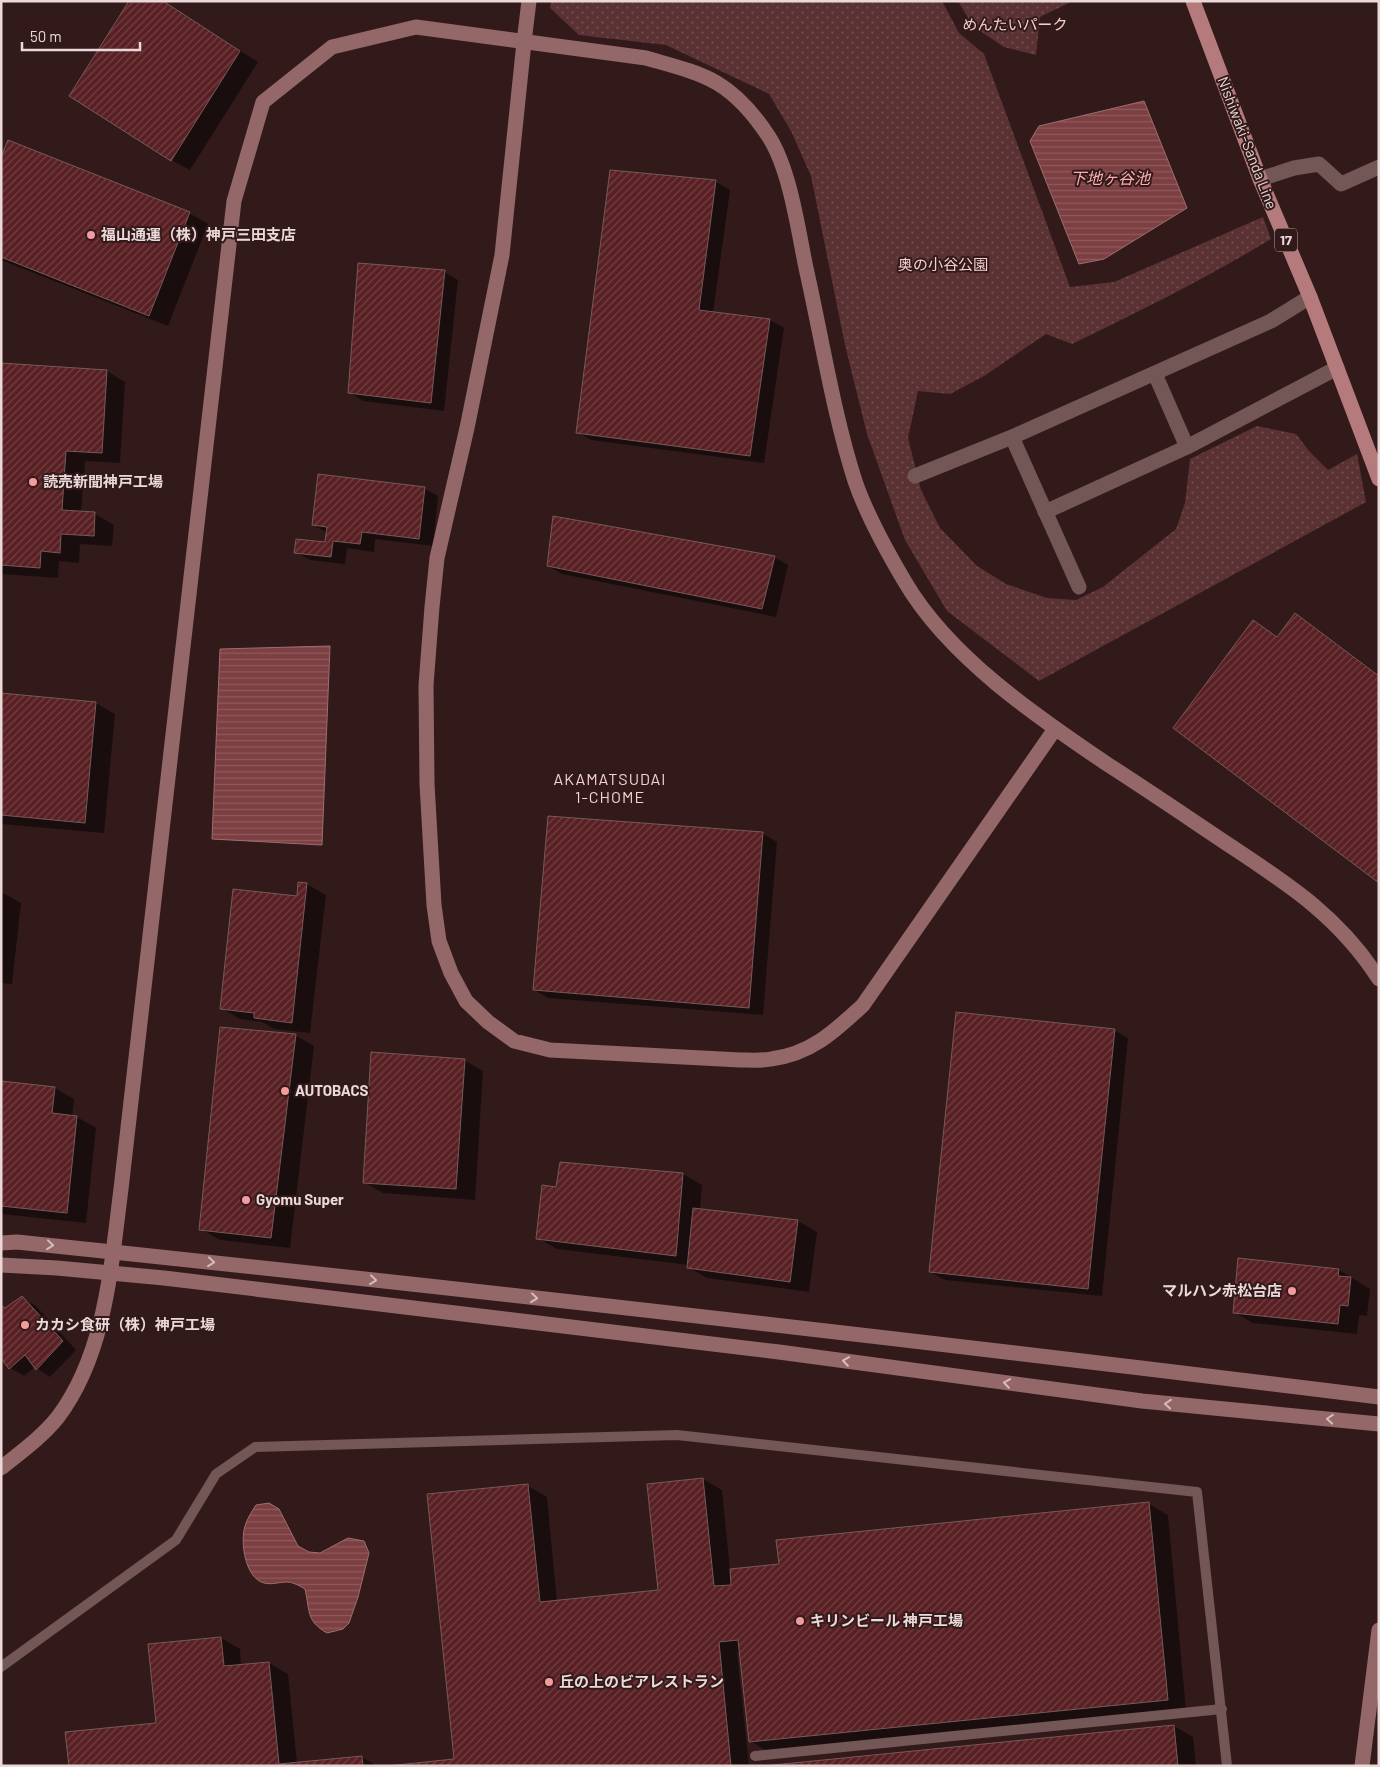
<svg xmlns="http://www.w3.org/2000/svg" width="1380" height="1767" viewBox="0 0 1380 1767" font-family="Barlow,'Noto Sans JP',sans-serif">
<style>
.green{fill:url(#green-dots)}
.water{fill:url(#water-rules);stroke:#9d6d6f}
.shadow{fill:#0007}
.building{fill:url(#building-hatch);stroke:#765959}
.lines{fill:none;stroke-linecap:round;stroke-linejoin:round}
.lane{stroke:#735656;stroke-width:10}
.street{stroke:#735656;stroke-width:15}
.secondary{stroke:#946869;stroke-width:15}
.primary{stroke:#b57a7b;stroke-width:15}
.oneway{stroke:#d5bdbd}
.poi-dot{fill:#f59b9d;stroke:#321a1b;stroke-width:2}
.labels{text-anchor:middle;stroke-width:4;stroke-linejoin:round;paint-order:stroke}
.shield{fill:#321a1b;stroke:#b4a0a0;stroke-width:1}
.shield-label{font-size:14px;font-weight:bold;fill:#ebd9d9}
.park-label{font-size:15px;fill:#f6cecd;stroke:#321a1b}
.street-label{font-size:15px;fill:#ebd9d9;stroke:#321a1b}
.poi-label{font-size:15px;font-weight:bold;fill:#ebd9d9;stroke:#321a1b;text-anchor:start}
.water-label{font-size:16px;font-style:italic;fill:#fcaeaf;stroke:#321a1b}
.neighbourhood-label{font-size:16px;letter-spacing:1px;fill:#f6d2d2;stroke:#321a1b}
</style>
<defs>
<pattern id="green-dots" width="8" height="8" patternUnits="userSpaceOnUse" patternTransform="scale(1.25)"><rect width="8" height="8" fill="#5a3233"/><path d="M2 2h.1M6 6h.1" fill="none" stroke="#724f50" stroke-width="1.8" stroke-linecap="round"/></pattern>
<pattern id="water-rules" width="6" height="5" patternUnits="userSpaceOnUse" patternTransform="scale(1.25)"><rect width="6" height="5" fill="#7c3f42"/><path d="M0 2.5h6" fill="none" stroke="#8f5a5d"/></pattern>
<pattern id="building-hatch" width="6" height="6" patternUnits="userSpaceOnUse" patternTransform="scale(1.25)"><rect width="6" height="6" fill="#592024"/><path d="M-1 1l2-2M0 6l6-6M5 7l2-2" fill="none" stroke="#714043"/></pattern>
</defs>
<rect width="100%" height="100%" fill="#321a1b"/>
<g class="green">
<path d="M551,1H942L959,33L984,54L1070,287L1114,282L1263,217L1271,239C1207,278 1140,311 1072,344L1046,334L984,376L950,394L918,391L908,438L921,490L940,528L977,566L1006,584L1047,598L1076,600L1103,587L1176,529L1185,503L1190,459L1257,426L1296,434L1309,451L1328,470L1357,454L1366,502L1039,681L947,611L905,540L867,434L845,345L811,176L791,131L769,94L666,45L579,35L550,8Z"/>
<path d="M958,1H1073L1040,17L1036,55L1004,47L973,26Z"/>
</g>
<g class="water">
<path d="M1144,101L1187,208L1104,259L1079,264L1030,141L1039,126Z"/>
<path d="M330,646L322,845L212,839L220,649Z"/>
<path d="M269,1503L279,1509L298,1546L309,1552L320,1553L348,1538L364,1541L369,1553L358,1597L349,1623L343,1629L327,1633C306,1621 310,1611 305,1589C300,1586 293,1582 287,1582C279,1582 272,1585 264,1583C245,1578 240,1542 245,1526C247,1519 252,1511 256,1505Z"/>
</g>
<g class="shadow">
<path d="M162,1L258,62L190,170L171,160Z"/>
<path d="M1,161L189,213L208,224L168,326L1,260Z"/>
<path d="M611,172L716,182L730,190L713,313L770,320L784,328L764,463L591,440L577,432Z"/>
<path d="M444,272L458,280L444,411L363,401L349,392Z"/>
<path d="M1,364L107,371L125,382L120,463L85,461L81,513L95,514L114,525L112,546L80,544L79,563L59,561L58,578L1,574Z"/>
<path d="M424,488L438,496L433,546L375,539L374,552L347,548L345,564L310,560L296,552L326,544L328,533L313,525Z"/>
<path d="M774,557L788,565L776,617L562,574L548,566Z"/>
<path d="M1295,614L1309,623L1379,675V881L1254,621L1278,637Z"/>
<path d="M1,694L96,703L115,714L104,833L1,824Z"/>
<path d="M762,833L777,842L763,1015L548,998L534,990Z"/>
<path d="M307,884L326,895L310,1033L274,1029L262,1022L240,1019L221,1008Z"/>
<path d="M1,892L21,903L12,984L1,983Z"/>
<path d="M1114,1030L1128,1038L1102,1296L945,1280L930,1272Z"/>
<path d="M295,1035L314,1046L290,1248L220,1240L201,1229Z"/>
<path d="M464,1060L483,1071L475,1200L383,1193L364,1182Z"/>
<path d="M1,1082L55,1088L74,1099L72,1117H77L96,1128L86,1223L1,1214Z"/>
<path d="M562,1163L683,1174L702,1185L700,1210L798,1221L817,1232L809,1292L707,1278L688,1267L689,1265L557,1249L538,1238L557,1189Z"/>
<path d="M1339,1270L1370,1289L1367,1316L1359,1315L1357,1334L1253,1323L1234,1312Z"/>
<path d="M22,1298L36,1306L76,1350L50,1377L35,1367L24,1376L10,1368L1,1355V1305L7,1308Z"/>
<path d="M703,1479L722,1490L730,1570L780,1566L1149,1504L1168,1515L1186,1710L769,1752L750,1741L741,1652H737L749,1766H400L455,1760L528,1486L547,1497L557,1602L660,1592Z"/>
<path d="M221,1638L240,1649L241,1666L269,1663L288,1674L297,1763L362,1757L377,1766H70L157,1724Z"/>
<path d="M1174,1726L1193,1737L1196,1766H776Z"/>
</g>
<g class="building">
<path d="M129,1H163L240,51L171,161L69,96Z"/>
<path d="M8,140L190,212L149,316L1,257V157Z"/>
<path d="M610,170L716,180L699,310L770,319L750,456L576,433Z"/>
<path d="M358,263L445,270L431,403L348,393Z"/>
<path d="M1,363L107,370L102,453L66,451L62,510L95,512L94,536L61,534L60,553L41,551L40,568L1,565Z"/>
<path d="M318,474L425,487L419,539L362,532L360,544L333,541L331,557L294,553L296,539L325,542L327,527L312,525Z"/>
<path d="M553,516L775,556L762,609L547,566Z"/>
<path d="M1295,613L1379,676V883L1173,728L1253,620L1277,637Z"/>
<path d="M1,693L96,702L85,823L1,815Z"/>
<path d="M548,816L763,832L749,1008L533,990Z"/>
<path d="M298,882L307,883L292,1023L254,1018V1013L220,1009L233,889L297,896Z"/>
<path d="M956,1012L1115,1029L1088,1289L929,1272Z"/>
<path d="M220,1027L296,1034L271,1238L199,1230Z"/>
<path d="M371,1052L465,1059L456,1189L363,1183Z"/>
<path d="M1,1081L55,1087L52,1113L77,1116L67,1213L1,1206Z"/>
<path d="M560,1162L683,1173L676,1256L536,1239L542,1185L556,1187Z"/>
<path d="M693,1208L798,1220L790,1282L687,1268Z"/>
<path d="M1238,1258L1339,1269L1338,1276L1351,1277L1348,1306L1340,1305L1338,1324L1233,1313Z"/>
<path d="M22,1296L63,1341L36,1370L25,1355L9,1369L1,1358V1305L5,1308Z"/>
<path d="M703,1478L714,1586L731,1585L730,1569L779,1564L776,1540L1149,1502L1168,1700L749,1742L738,1640L719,1642L731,1766H387L454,1759L427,1494L528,1484L540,1602L658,1590L647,1484Z"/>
<path d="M221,1637L224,1666L269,1662L279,1764L362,1756L363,1766H69L65,1732L156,1723L148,1644Z"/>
<path d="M1174,1725L1178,1766H763Z"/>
</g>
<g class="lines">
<g class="lane">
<path d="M1,1667L176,1540L216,1474L255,1447L677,1435L1197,1492L1227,1766"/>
<path d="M755,1756L1222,1709"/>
</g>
<g class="street">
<path d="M1260,179L1294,168L1319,164L1341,184L1379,167"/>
<path d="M1155,374L1187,447"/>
<path d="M1012,437L1079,587"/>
<path d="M915,476L1012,437L1271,321L1310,297"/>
<path d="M1045,512L1187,447L1337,368"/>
</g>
<g class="secondary">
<path d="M529,1L524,42L502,255L467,428L437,558L432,607L426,685L427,784L434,905L439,941L451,973L466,1001L488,1022L514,1041L550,1050L740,1060C750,1060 761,1061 771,1059C811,1054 835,1031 863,1005L1055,729"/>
<path d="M1,1243L17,1242C471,1289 925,1341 1379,1397"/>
<path d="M1,1265L57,1268L164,1278L779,1352L1142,1401L1379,1424"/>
<path d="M1,1468C21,1452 42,1437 58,1417C106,1353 111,1266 121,1189L234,201L263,102L332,47L416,27L646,58C670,65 696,71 717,83C737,95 756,117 769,137C790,170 798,229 806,268C822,339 833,412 855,481C867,516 886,550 905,582C949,657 1036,716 1107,764C1149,791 1190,819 1232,847C1291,886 1340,918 1379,979"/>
<path d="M1362,1766L1379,1630"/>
</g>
<path class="primary" d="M1193,1L1260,179L1310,297L1379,479"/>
</g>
<defs><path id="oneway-chevron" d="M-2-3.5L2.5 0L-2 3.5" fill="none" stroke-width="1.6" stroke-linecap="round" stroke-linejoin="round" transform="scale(1.25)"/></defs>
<g class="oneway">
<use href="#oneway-chevron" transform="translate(50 1245) rotate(6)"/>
<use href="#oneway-chevron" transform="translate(211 1262) rotate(6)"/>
<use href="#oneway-chevron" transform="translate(373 1280) rotate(6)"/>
<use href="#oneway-chevron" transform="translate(534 1298) rotate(6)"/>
<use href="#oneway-chevron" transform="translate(846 1361) rotate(-172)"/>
<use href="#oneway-chevron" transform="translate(1007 1383) rotate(-172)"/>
<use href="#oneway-chevron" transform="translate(1168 1404) rotate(-175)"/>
<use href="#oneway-chevron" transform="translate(1330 1419) rotate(-175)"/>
</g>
<g class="poi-dot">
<circle cx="91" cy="235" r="5"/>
<circle cx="33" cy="482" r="5"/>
<circle cx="285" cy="1091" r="5"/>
<circle cx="246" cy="1200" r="5"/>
<circle cx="1292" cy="1291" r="5"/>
<circle cx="25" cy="1325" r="5"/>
<circle cx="800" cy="1621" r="5"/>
<circle cx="549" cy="1682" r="5"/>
</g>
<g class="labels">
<rect class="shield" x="1275" y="228.5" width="22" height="23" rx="4"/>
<g class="shield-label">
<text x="1286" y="245">17</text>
</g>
<g class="park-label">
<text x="1015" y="30">めんたいパーク</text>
<text x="943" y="270">奥の小谷公園</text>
</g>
<g class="street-label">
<text transform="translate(1247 143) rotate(69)" y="5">Nishiwaki-Sanda Line</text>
</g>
<g class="poi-label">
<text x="101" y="240">福山通運（株）神戸三田支店</text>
<text x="43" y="487">読売新聞神戸工場</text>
<text x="295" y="1096">AUTOBACS</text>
<text x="256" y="1205">Gyomu Super</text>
<text x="1282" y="1296" text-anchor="end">マルハン赤松台店</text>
<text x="35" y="1330">カカシ食研（株）神戸工場</text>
<text x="810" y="1626">キリンビール 神戸工場</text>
<text x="559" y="1687">丘の上のビアレストラン</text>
</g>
<g class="water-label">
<text x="1110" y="184">下地ヶ谷池</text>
</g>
<g class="neighbourhood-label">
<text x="610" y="785">AKAMATSUDAI<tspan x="610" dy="18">1-CHOME</tspan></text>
</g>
</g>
<rect width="1380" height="1767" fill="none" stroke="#ebd9d9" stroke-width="5"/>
<path d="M22 42v8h118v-8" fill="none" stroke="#ebd9d9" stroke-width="2.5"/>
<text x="30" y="42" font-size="15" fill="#ebd9d9" stroke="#321a1b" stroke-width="4" paint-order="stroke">50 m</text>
</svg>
